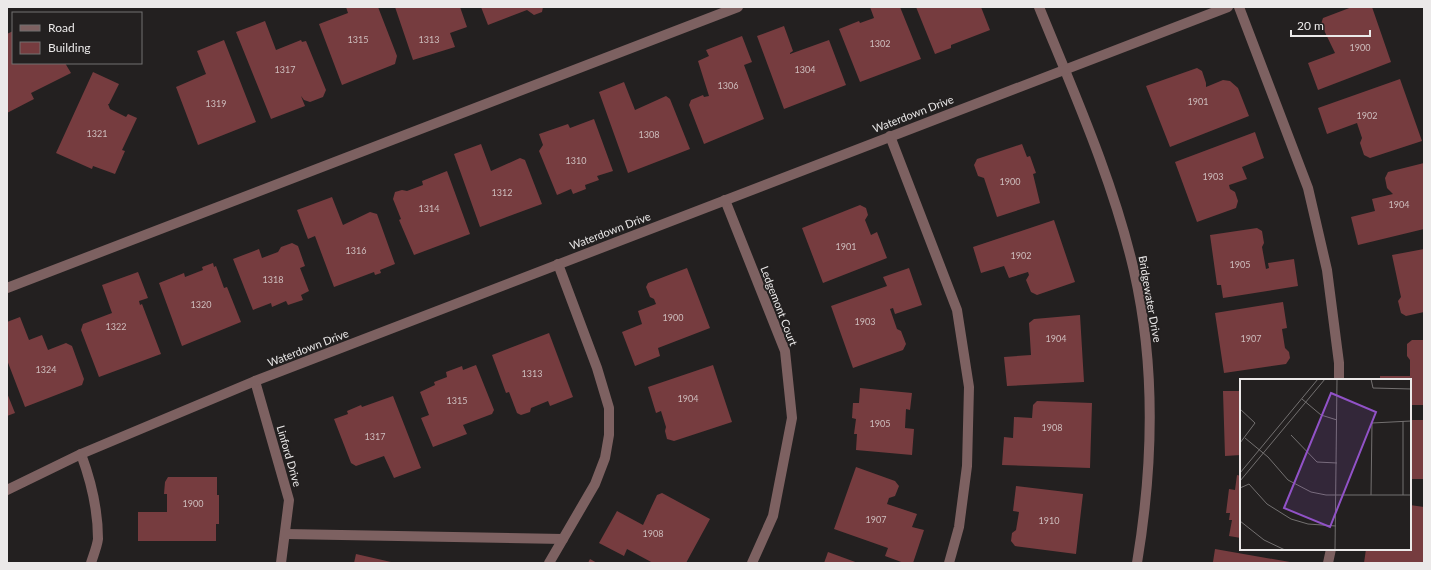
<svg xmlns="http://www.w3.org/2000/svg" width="1431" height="570" viewBox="0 0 1431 570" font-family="Lato,sans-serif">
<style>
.building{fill:#763c3f}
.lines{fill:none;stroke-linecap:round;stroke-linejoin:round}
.minor{stroke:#7d6161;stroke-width:10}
.labels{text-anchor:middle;stroke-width:4;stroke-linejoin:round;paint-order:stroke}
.number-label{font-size:9px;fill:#cebebe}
.street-label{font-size:11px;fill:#ebe9e9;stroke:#232020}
.inset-road{fill:none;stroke:#737070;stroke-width:1}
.view{fill:#9152c7;fill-opacity:0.15;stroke:#9152c7;stroke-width:2}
.inset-edge{fill:none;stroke:#ebe9e9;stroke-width:2}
</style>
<rect width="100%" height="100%" fill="#232020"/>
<g class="building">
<path d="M346,7H378L397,56L395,64L342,85L319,24L348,13Z"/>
<path d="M395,7H460L467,27L450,33L455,47L413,60Z"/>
<path d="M481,7H543L542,12L534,15L527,10L488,25Z"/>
<path d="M870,7H900L921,59L860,82L839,29L859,21L860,23L874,18Z"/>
<path d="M916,7H981L990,30L951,45V48L935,54Z"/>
<path d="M1352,7H1372L1391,62L1318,90L1308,63L1335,53L1321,24L1323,18Z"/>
<path d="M265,21L276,50L301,40L302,42L306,41L326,90L323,97L310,102L304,100L301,96L305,106L271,119L236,32Z"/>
<path d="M784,26L793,51L790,53V54L829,40L846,85L784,109L757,36Z"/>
<path d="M13,31V63H65L71,73L31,93L34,99L7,113V34Z"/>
<path d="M742,36L752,62L744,65L764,119L704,144L689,105L691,100L703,95L704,97L709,96L698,61L709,56L706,50Z"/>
<path d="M224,40L256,122L198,145L176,87L206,74L197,51Z"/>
<path d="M1197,68L1202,71L1206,83V87L1223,80L1230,81L1238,88L1249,116L1170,147L1146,86Z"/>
<path d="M93,72L119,84L109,104H108L110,109L126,117L128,114L137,118L122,150L125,151L115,174L93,166L92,169L56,153Z"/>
<path d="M1400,79L1422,141L1370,158L1364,155L1360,143L1362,138L1357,123L1327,134L1318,108Z"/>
<path d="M624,82L635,110L666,96L670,99L690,149L628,173L599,92Z"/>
<path d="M594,119L613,171L597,176L599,180L585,185L586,189L573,194L571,189L557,195L539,151L543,145L539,134L568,124L570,128Z"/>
<path d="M1255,132L1264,158L1242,167L1247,179L1229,185L1230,189L1235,192L1238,201L1236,208L1197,222L1175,162Z"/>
<path d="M481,144L491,171L520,158L525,160L542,204L480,227L454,154Z"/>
<path d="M1022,144L1027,157L1030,156L1036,173L1033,174L1040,203L997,217L984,178L978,176L974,165L977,159Z"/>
<path d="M1424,163V229L1358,245L1351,217L1375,211L1372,199L1393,194L1387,188L1385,178L1388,172Z"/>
<path d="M447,171L470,234L414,255L399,220L401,219L393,199L395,192L402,190L407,191L423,185L422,181Z"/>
<path d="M332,197L343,225L370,212L377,214L395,264L380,270L381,273L375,275L374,272L334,287L315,236L308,239L297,210Z"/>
<path d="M860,205L866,208L868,215L865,220L871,235L877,232L887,258L823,283L802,228Z"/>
<path d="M1054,220L1075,282L1037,295L1031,292L1026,280L1029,275L1028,272L1009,278L1004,266L981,273L973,247Z"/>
<path d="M1257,228L1262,231L1264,243L1262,247L1266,269L1269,268L1268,263L1294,259L1298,286L1223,298L1221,285H1217L1210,235Z"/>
<path d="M292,243L298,246L305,266L300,268L309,291L301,295L303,300L288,305L286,301L272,307L271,303L253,310L233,259L259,249L262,258L278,252L281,247Z"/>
<path d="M1424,249V312L1406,316L1401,313L1398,301L1401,297L1392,255Z"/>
<path d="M213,263L214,267L216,266L224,288L227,287L241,322L182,346L159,283L184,273L185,277L203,270L202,267Z"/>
<path d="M687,268L710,328L658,348L660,356L635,366L622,332L642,324L638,311L656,304L654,299L650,297L646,287L648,283Z"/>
<path d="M909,268L922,305L895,314L893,308L890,309L897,329L901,331L906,344L903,350L853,368L831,306L887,286L883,277Z"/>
<path d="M138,272L148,298L139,301L140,305L142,304L161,354L99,377L81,330L83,324L112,313L102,285Z"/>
<path d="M1283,302L1287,328L1282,329L1285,348L1289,352L1290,358L1286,364L1224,373L1215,313Z"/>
<path d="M1080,315L1084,382L1007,386L1004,357L1031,355L1029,323L1034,319Z"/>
<path d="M20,317L29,340L42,335L48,350L66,343L72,346L84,379L82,385L25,407L7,360V322Z"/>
<path d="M549,333L573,397L550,406L548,401L531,408L530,412L521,415L517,413L509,392L506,393L492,355Z"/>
<path d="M1412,340H1424V405H1410V380H1380V376H1410V360L1407,356V344Z"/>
<path d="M476,365L494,410L492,414L463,425L467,434L433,447L421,418L429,415L420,392L435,385L434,382L447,377L446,372L462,366L463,370Z"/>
<path d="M713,365L732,422L674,441L667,439L665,431L666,427L661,411L656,413L648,387Z"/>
<path d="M860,388L912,393L910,410L906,409L905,428L914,429L912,455L856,450L857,434H854L856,419L852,418L853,403H859Z"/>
<path d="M1223,391H1241V455L1225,456Z"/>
<path d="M7,393L15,413L7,416Z"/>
<path d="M393,396L421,468L394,478L384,456L356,466L351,463L334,419L348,414L347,411L361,405L362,407Z"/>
<path d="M1037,401L1092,403L1090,468L1002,465L1004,437L1013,438L1014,417L1032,418L1033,405Z"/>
<rect x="1410" y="420" width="14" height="59"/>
<path d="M856,467L895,481L899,486L895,496L889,498L887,504L917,514L912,527L924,530L913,563H904L885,556L888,548L834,529Z"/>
<path d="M1237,475L1241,476V538L1229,536L1232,520H1229L1230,513H1226L1229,489L1235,490Z"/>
<path d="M168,477H217V495H219V524H216V541H138V512H167V494H164L165,482Z"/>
<path d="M1016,486L1083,494L1076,554L1015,546L1011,541L1012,533L1016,530L1019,512L1013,511Z"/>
<path d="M662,493L710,519L686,563H653L627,549L624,556L599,543L617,511L643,525L657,495Z"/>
<path d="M1410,505L1424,507V563H1364L1366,549H1410Z"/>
<path d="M1215,549L1290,562L1210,563L1213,562Z"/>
<path d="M828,552L858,563H824Z"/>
<path d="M356,554L391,562V563H354Z"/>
<path d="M590,559L597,563H588Z"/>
</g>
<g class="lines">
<g class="minor">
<path d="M1039,7C1074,93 1113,180 1134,271C1156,367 1153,467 1137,563"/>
<path d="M1239,7L1308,188L1327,270L1339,363V380"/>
<path d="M890,136L957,310L969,387L967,466L959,527L949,563"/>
<path d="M725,200L785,351L792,418L773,516L752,563"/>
<path d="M7,288L738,7"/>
<path d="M255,381L289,500L281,563"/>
<path d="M81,454C91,481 98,510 98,539C97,547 93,556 91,563"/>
<path d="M7,490L81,454L255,381L1228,7"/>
<path d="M285,534L563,539"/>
<path d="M549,563L595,484L605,458L609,435V408L597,368L558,264"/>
<path d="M1328,563L1331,549"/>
</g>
</g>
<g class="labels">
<g class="number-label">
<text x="358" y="43">1315</text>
<text x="429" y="43">1313</text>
<text x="880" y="47">1302</text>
<text x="1360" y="51">1900</text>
<text x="285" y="73">1317</text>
<text x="805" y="73">1304</text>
<text x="728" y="89">1306</text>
<text x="1198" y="105">1901</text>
<text x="216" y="107">1319</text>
<text x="1367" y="119">1902</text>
<text x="97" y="137">1321</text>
<text x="649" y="138">1308</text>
<text x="576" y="164">1310</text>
<text x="1213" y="180">1903</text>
<text x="1010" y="185">1900</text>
<text x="502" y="196">1312</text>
<text x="1399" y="208">1904</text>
<text x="429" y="212">1314</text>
<text x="846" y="250">1901</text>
<text x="356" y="254">1316</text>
<text x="1021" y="259">1902</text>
<text x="1240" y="268">1905</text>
<text x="273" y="283">1318</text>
<text x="201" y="308">1320</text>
<text x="673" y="321">1900</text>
<text x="865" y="325">1903</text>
<text x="116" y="330">1322</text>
<text x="1056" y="342">1904</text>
<text x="1251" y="342">1907</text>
<text x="46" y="373">1324</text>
<text x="532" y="377">1313</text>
<text x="688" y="402">1904</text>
<text x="457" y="404">1315</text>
<text x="880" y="427">1905</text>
<text x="1052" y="431">1908</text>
<text x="375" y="440">1317</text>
<text x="193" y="507">1900</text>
<text x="876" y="523">1907</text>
<text x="1049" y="524">1910</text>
<text x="653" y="537">1908</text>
</g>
<g class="street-label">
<text transform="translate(913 114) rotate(-21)" y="4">Waterdown Drive</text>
<text transform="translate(610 231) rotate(-21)" y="4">Waterdown Drive</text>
<text transform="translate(1150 299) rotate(80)" y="4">Bridgewater Drive</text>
<text transform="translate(779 306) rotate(69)" y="4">Ledgemont Court</text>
<text transform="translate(308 348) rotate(-21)" y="4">Waterdown Drive</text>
<text transform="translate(289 456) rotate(74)" y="4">Linford Drive</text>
</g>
</g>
<g transform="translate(1240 379)">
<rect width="171" height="171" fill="#232020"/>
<path class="inset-road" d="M131,0L133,9L171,10M62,20L81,36L97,41M0,30L15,44L0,64M51,56L77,83L97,84M5,59L28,78L48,101L71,113L86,116H171M0,94L78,0M0,102L85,0M0,109L9,105L27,125L51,140L68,145L96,147M131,116L132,44L171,42M163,116V42M0,142L24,161L45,171M95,171L97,0"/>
<path class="view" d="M91,14L136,33L90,148L44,129Z"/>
<rect width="171" height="171" class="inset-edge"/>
</g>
<rect width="1431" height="570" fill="none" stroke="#ebe9e9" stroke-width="16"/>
<rect x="12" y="12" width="130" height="52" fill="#232020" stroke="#737070"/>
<rect x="20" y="25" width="20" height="6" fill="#7d6161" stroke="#737070"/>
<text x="48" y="32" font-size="12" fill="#ebe9e9">Road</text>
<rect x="20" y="42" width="20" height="12" fill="#763c3f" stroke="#737070"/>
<text x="48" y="52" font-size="12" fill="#ebe9e9">Building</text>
<path d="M1291 30v6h79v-6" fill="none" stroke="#ebe9e9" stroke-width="2"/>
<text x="1297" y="30" font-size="12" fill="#ebe9e9" stroke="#232020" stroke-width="3" paint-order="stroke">20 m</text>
</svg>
